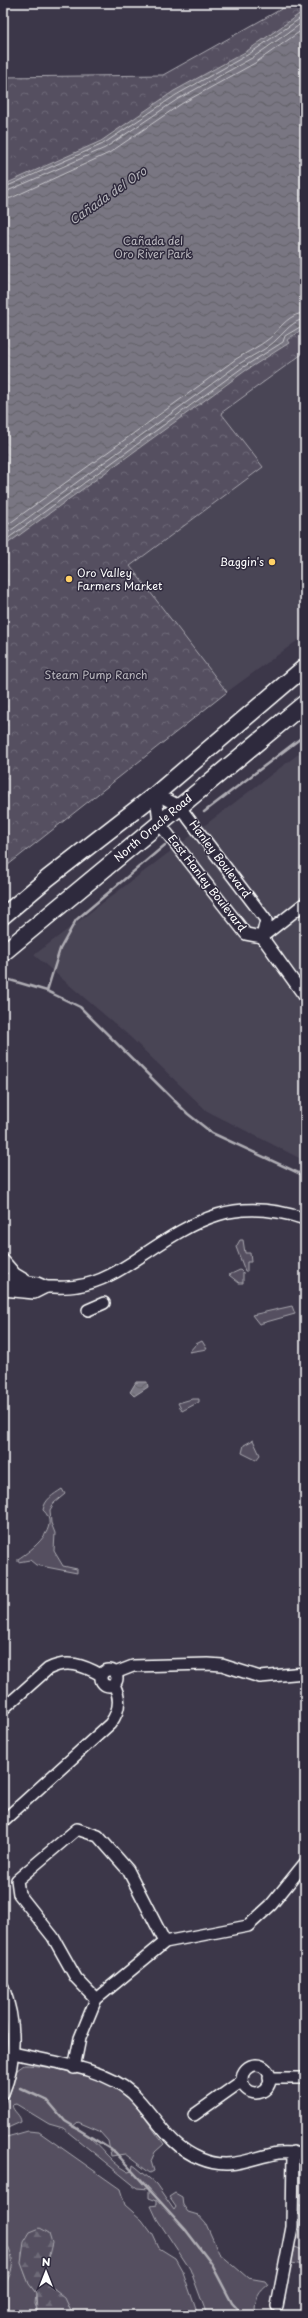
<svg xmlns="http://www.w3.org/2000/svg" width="308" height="2318" viewBox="0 0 308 2318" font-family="'Playpen Sans',sans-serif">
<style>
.built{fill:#494455}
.grass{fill:#555060;stroke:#aaa8b0}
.forest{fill:url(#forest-firs);stroke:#aaa8b0}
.park{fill:url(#park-crowns);stroke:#aaa8b0}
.water{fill:url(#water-waves);stroke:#afadb4}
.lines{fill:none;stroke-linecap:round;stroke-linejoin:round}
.shore{stroke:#c9c8cd;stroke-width:1}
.stream{stroke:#afadb4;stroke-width:2.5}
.minor-casing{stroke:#fff;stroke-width:14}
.highway-casing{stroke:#fff;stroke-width:19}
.minor{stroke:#2f2a3d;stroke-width:11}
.highway{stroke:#2f2a3d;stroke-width:16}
.poi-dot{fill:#ffd166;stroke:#2f2a3d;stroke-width:1.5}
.labels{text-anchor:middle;stroke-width:3;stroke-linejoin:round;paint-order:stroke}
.park-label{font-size:11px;fill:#bbb9bf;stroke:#2f2a3d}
.poi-label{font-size:11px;fill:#fff;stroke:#2f2a3d;text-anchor:end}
.street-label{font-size:11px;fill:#fff;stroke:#2f2a3d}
.water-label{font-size:12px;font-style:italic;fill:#b5b4ba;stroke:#2f2a3d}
</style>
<defs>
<pattern id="forest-firs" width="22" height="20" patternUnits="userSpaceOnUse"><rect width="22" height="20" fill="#555060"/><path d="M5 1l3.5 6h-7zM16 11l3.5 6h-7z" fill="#6e6a78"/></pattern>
<pattern id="park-crowns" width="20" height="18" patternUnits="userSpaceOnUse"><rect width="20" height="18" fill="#555060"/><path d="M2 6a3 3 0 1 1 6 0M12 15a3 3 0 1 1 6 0" fill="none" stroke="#6e6a78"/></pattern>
<pattern id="water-waves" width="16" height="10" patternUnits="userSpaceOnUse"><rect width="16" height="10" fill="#797682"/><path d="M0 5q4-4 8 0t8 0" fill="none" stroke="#626167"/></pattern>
</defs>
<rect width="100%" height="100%" fill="#3c3749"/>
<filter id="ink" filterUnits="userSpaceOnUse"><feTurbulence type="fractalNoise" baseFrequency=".025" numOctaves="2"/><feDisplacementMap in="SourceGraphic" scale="8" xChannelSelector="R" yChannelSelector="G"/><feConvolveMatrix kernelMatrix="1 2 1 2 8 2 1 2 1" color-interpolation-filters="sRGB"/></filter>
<g filter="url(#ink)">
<g class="built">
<path d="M305,352V635L227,692L130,566L263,467L221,413Z"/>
<path d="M305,749V1161L207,1111L127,1034L34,955Z"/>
</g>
<g class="grass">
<path d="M240,1240H243L245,1253H250L251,1262H247V1271H245L236,1247Z"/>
<path d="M240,1270L243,1273V1283H239L229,1275Z"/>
<path d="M292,1306L295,1314L259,1324L252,1315Z"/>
<path d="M202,1341L207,1349L189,1352L196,1344Z"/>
<path d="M192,1399H199V1402L182,1411L178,1403Z"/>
<path d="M253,1440L260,1455L256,1460L242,1453L244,1445Z"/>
<path d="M62,1489L65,1494L54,1503L50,1510L51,1523L55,1533L54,1551L63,1566L77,1569V1573L36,1565L30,1560L18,1562V1559C32,1550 62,1527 43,1510C45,1499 53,1495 62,1489Z"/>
<path d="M24,2065C46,2065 104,2077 121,2091C138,2105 150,2126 164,2144L155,2152L151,2161L154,2171L150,2173L125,2154L111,2156L108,2141L99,2131L78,2122L72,2127C96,2135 106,2161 128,2172L132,2171L133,2165L136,2167L156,2184L174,2210L176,2207L169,2197L175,2193L182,2197L183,2205L188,2212L198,2215L206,2224L219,2253L248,2278L265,2281L268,2285C259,2292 256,2297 255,2309L261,2315H207L190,2269L157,2219L151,2206L157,2205V2201L149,2198V2189L137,2188L63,2128L49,2124L16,2104L12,2105C13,2112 21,2115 21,2122L3,2130V2107L9,2096L17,2070Z"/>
<path d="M28,2131L39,2132L120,2189L125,2205L142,2220L153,2235L159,2248L175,2258L183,2272L198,2315H73C68,2297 51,2292 44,2275L50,2254L22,2252C21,2267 27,2282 36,2293L35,2304L39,2315H13L3,2308L6,2244L3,2238V2138Z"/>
<path d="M299,2205L305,2206V2242L298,2238L301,2218L297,2209Z"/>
<path d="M295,2247L305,2251V2265L291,2263Z"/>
</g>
<g class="forest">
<path d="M40,2228L49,2233L52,2243L44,2275L48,2285L65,2298L73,2315H39L37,2312L36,2293L29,2284L21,2263L24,2242L30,2232Z"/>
<path d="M3,2238C16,2259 15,2268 3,2288Z"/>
</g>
<path class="park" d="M292,3H305V352L221,413L263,467L130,566L227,692L3,869V77L163,75Z"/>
<g class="water">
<path d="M305,10V327L287,340L289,343L245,371L3,547V185L101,141L174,91L247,51Z"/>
<path d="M136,1382H147L148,1387L134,1396L130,1392Z"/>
</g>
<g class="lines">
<g class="shore">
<path d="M3,188L103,144L176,95L249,54L305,15"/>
<path d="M3,193L105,148L178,99L252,58L305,21"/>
<path d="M3,199L11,198L109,153L181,104L255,63L305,28"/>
<path d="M3,528L236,359C247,352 263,345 273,335C281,326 291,313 305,313"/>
<path d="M3,536L239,364C251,356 268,349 277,339C285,332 293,320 305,319"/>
<path d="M3,542L242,368L283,342L285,336L305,324"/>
</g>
<g class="stream">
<path d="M204,812L305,735"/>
<path d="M3,978L47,991L80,1007L188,1114L212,1133L305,1176"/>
<path d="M47,991L60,949L76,920L165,845"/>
<path d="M20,2088L48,2101L65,2121L115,2152L185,2229L211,2263L232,2303L243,2315"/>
</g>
<defs>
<g id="minor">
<path d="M156,794L159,823L246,934L262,937L305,997"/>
<path d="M156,794L179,806L266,920L262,937"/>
<path d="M262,937L305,903"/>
<path d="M3,1260L15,1274L25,1280"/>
<path d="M3,1279L37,1283L46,1287L34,1293L3,1290"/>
<path d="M46,1287C56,1287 67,1288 77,1286C100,1283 122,1269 140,1257C198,1218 235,1196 305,1219"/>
<path d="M88,1310L104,1303"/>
<circle cx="109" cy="1678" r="8"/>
<path d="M115,1673L133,1666L208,1664L222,1665L260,1677L305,1673"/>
<path d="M3,1709L48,1669C67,1659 83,1665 101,1675"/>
<path d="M3,1821L110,1724C120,1711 121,1698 114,1685"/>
<path d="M3,1987C16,2021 17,2060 3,2093"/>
<path d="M96,1999L76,1978L53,1937L19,1894L17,1880L77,1829L98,1836L128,1870L165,1942"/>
<path d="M13,2053C50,2062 103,2067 132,2093C156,2116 168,2146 201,2159C230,2171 250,2158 278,2153C287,2152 296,2153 305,2154"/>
<circle cx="256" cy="2079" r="14"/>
<path d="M74,2068L80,2038L96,1999L165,1942L248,1926L271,1905L305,1863"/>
<path d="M269,2078H305"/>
<path d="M194,2115L242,2081"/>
<path d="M277,2306L292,2227L293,2152"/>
</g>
<g id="highway">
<path d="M3,916L48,878L156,794L305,667"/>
<path d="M3,953L305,703"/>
</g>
</defs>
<use href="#minor" class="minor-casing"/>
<use href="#highway" class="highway-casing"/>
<use href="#minor" class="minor"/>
<use href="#highway" class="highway"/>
</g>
</g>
<g class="poi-dot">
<circle cx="272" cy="562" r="4"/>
<circle cx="69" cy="579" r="4"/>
</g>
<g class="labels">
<g class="park-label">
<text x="153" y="245">Cañada del<tspan x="153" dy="13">Oro River Park</tspan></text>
<text x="96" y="679">Steam Pump Ranch</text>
</g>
<g class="poi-label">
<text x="264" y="566">Baggin's</text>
<text x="77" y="577" text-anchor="start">Oro Valley<tspan x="77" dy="13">Farmers Market</tspan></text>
</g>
<g class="street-label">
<text transform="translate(153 828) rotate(-40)" y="4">North Oracle Road</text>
<text transform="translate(220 859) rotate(53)" y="4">Hanley Boulevard</text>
<text transform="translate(207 883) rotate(52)" y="4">East Hanley Boulevard</text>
</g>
<g class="water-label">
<text transform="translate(108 196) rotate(-35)" y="4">Cañada del Oro</text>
</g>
</g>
<rect width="308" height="2318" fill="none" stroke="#2f2a3d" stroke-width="16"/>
<rect x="8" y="8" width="292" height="2302" fill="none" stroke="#fff" stroke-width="1.5" filter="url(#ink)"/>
<g transform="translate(46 2272)" stroke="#2f2a3d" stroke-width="3" paint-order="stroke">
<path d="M0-3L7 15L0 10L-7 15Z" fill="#ffffff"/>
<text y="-6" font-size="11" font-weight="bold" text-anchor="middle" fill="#ffffff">N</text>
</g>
</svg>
